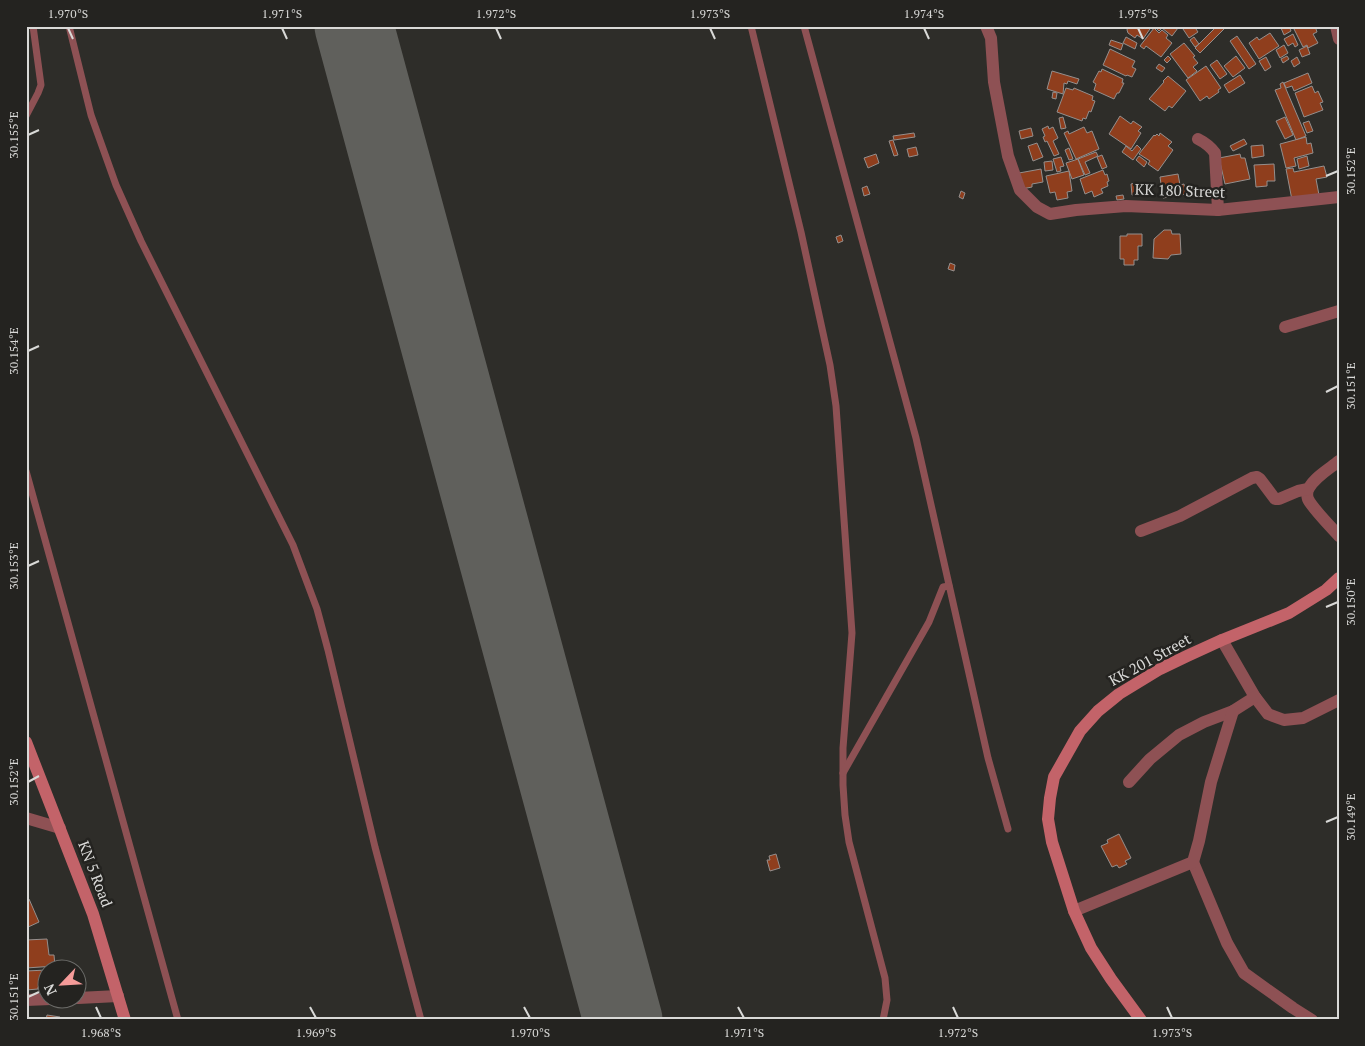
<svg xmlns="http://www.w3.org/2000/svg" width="1365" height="1046" viewBox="0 0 1365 1046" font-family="'PT Serif',serif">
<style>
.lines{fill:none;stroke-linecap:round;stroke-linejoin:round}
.runway{stroke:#60605c;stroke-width:79}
.building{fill:#8f3e1d;stroke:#948f8d}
.lane{stroke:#8e5154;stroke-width:7}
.street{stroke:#8e5154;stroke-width:12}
.secondary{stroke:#c36369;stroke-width:12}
.ticks{fill:none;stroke:#d9d9d7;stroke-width:2}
.labels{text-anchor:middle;stroke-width:5;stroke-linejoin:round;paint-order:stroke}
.street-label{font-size:15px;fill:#d9d9d7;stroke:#242320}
.neatline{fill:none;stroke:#d9d9d7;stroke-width:2}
.ticks-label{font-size:12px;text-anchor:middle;fill:#d9d9d7}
</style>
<rect width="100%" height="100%" fill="#2e2d29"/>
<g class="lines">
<path class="runway" d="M354,26L623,1020"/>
</g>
<g class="building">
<path d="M1128,26H1152L1143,39L1137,35L1135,38L1128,33L1127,30Z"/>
<path d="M1155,26H1176L1178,28L1172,36L1162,28L1159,31L1155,27Z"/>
<path d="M1181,26H1194L1198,32L1189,38Z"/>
<path d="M1217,26H1224L1225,28L1200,53L1195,48Z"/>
<path d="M1285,26H1289L1291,31L1284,35L1281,28Z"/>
<path d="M1301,26H1315L1317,32L1313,34L1318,43L1308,48L1307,45L1303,47L1294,29Z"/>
<path d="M1154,28L1159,33L1162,30L1168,35L1166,38L1172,43L1161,57L1146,46L1144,49L1140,46Z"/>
<path d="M1270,33L1279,46L1259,59L1249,43L1257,37L1259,40Z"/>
<path d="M1293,34L1298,45L1295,47L1293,43L1288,46L1284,39Z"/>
<path d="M1237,36L1256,64L1249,69L1230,41Z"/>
<path d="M1126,37L1137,43L1135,49L1123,43Z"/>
<path d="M1194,37L1199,44L1195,47L1190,40Z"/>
<path d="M1111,40L1123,44L1121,50L1109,45Z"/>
<path d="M1184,43L1195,56L1193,57L1198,63L1193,67L1197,71L1188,78L1170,54Z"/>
<path d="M1284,45L1288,53L1280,58L1276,50Z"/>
<path d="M1307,46L1310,54L1302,57L1299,50Z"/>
<path d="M1110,49L1135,61L1132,67L1136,69L1132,77L1127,75L1126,76L1103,65Z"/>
<path d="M1168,56L1171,59L1167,63L1164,60Z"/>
<path d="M1236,56L1245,68L1233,77L1224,66Z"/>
<path d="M1287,56L1289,59L1283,63L1281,59Z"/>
<path d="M1266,57L1271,67L1265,71L1259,61Z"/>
<path d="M1297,57L1300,63L1294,67L1291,61Z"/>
<path d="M1217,60L1227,74L1220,79L1210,65Z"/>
<path d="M1159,64L1165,68L1162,72L1156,68Z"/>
<path d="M1206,66L1221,88L1218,90L1219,92L1209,99L1207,96L1200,101L1186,80Z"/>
<path d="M1102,69L1123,79L1122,83H1124L1119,93H1117L1114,99L1094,90L1096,84L1093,82L1099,71L1101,72Z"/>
<path d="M1052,71L1079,79L1077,84L1068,81L1067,84L1064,83L1063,94L1047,89Z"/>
<path d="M1308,73L1312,83L1294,91L1292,86L1286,88L1284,83Z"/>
<path d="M1240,75L1245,83L1229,93L1224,85Z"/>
<path d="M1168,76L1186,91L1172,108L1169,106L1165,111L1149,99L1164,82L1163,81Z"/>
<path d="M1283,82L1306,136L1296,140L1275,90L1281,88L1280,84Z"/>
<path d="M1312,86L1315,93L1318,91L1323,102L1320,103L1323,110L1304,117L1295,93Z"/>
<path d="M1066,88L1073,90L1074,88L1093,96L1092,100L1095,101L1091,112L1089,111L1086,119L1083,118L1082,121L1057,112Z"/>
<path d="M1053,92L1057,93L1056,99L1052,98Z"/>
<path d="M1120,116L1131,124L1133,121L1142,127L1138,131L1141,133L1131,149L1109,134Z"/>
<path d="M1063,117L1066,128L1061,129L1059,118Z"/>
<path d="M1285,117L1293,135L1285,139L1276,121Z"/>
<path d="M1309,121L1313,131L1307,133L1303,123Z"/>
<path d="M1048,126L1049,129L1053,127L1058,138L1053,141L1059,154L1054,156L1047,141L1045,142L1043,137L1045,136L1042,129Z"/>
<path d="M1084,127L1087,133L1092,131L1099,149L1076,159L1064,133L1068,131L1069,134Z"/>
<path d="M1031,128L1033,136L1021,139L1019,131Z"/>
<path d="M914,133L915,137L894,140L893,136Z"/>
<path d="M1160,133L1172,142L1168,146L1173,150L1158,171L1148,164L1150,161L1139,154L1154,135L1155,136L1157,134L1159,136Z"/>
<path d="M1306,137L1307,144L1311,143L1313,153L1294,158L1296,166L1286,168L1280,144Z"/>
<path d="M1244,139L1247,144L1233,151L1230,146Z"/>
<path d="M893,140L898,155L894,156L889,141Z"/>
<path d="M1037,143L1043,157L1033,161L1028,146Z"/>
<path d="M1137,145L1141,149L1133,160L1122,152L1126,146L1132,151Z"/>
<path d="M1263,145L1264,156L1252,158L1251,146Z"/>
<path d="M916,147L918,155L909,157L907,149Z"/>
<path d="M1069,148L1073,159L1069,160L1065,150Z"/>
<path d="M1096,152L1098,156L1085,162L1090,173L1085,175L1078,159Z"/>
<path d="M876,154L879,163L868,168L864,158Z"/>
<path d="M1240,154L1241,158H1245L1250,179L1225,184L1219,158Z"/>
<path d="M1102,155L1107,167L1102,169L1097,157Z"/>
<path d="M1139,156L1147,162L1144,167L1136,160Z"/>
<path d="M1307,156L1309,166L1299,169L1297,159Z"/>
<path d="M1061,157L1064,166L1060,167L1061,171L1057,172L1053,159Z"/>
<path d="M1078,159L1084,175L1072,179L1066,163Z"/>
<path d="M1052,161L1053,170L1045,171L1044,162Z"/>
<path d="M1274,164L1275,181H1267V186L1256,187L1254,165Z"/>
<path d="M1324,166L1327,177L1316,179L1319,195L1292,200L1286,169L1293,168L1294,172Z"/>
<path d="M1041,169L1043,182L1032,184V187L1022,189L1019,173Z"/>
<path d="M1103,170L1105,175L1107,174L1109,181L1107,182L1108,186L1101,189L1103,193L1094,197L1092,191L1085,194L1080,179Z"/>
<path d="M1069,171L1072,191L1067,192L1068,198L1057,200L1055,192L1050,193L1046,176Z"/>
<path d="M1178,174L1180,185L1184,184L1186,194L1163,198L1160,177Z"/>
<path d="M1135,183L1137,194L1132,195L1131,184Z"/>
<path d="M867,186L870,194L864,196L862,188Z"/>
<path d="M961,191L965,193L963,199L959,197Z"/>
<path d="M1123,195L1124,199L1117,200L1116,196Z"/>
<path d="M1164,230H1171L1172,234H1180L1181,254L1171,255L1168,259L1153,258L1154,239Z"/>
<path d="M1127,234H1142V246H1138V260H1134V265H1124V259H1120V236H1127Z"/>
<path d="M841,235L843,241L838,243L836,237Z"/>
<path d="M950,263L955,265L954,271L948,269Z"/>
<path d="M1119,834L1131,858L1125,861L1127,864L1119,868L1117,865L1112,867L1101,846L1108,843L1107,840Z"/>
<path d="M776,854L780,868L770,871L767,860H770L769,856Z"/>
<path d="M29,899L39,922L26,928V901Z"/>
<path d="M47,939L49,955H54L55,966L26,968V940Z"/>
<path d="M47,970L48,981L43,982V986L38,987V989L26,990V971Z"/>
<path d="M47,1015L60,1017V1020H46Z"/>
</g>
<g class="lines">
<g class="lane">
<path d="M69,26L91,115L116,185L141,241L293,545L317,609L328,650L375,847L421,1020"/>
<path d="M751,26L801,232L830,365L836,406L852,633L843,748V785L845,815L849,842L885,978L887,1000L883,1020"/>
<path d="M804,26L916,438L988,758L1008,829"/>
<path d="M26,116L38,93L41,85L33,26"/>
<path d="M26,471L178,1020"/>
<path d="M843,773L929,622L943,587L949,586"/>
</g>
<g class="street">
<path d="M986,26L991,38L994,82L1008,156L1020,190L1037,207L1050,214L1076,210L1126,206L1218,210L1339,197"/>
<path d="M1336,26L1339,39"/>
<path d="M1198,139C1206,143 1210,146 1215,153L1218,210"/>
<path d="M1285,327L1339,311"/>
<path d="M1339,461C1329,469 1315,477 1309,488C1307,491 1307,496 1308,499C1312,508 1332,528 1339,536"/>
<path d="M1141,531L1180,516L1252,478L1257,477L1260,479L1275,499H1279L1298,491L1308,489"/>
<path d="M1222,640L1255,697L1268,714L1284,720L1303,718L1339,700"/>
<path d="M1129,782L1150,759L1179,735L1204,722L1233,711L1255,697"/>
<path d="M26,818L60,828"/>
<path d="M1193,862L1227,943L1244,973L1293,1008L1312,1020"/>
<path d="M1074,911L1193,862L1199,841L1211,782L1233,711"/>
<path d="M78,998L118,996"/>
<path d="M26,1000L75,998"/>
</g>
<g class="secondary">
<path d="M26,742L93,914L125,1020"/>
<path d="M1141,1020L1111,979L1091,948L1074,911L1052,842L1048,819L1050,798L1054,777L1080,731L1098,711L1119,694L1160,669L1187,656L1222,640L1289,613L1326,590L1339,578"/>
</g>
</g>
<path class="ticks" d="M68,28L73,39M282,28L287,39M496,28L501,39M710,28L715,39M924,28L929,39M1138,28L1143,39M28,135L39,130M1326,176L1338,171M28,351L39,346M1326,392L1338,386M28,566L39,561M1326,607L1338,602M28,782L39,776M1326,822L1338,817M28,997L39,992M96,1007L101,1018M310,1007L316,1018M524,1007L530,1018M738,1007L744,1018M953,1007L958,1018M1167,1007L1172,1018"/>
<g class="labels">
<g class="street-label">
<text transform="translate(1180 191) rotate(2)" y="5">KK 180 Street</text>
<text transform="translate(1150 660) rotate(-29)" y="5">KK 201 Street</text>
<text transform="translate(95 874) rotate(69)" y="5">KN 5 Road</text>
</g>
</g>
<rect width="1365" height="1046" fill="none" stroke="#242320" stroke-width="55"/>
<g transform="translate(62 984) rotate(245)"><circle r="24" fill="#242320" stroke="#6c6c69"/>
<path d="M0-4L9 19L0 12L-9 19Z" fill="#f59b99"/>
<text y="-8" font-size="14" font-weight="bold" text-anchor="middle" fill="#d9d9d7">N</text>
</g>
<rect x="28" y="28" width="1310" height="990" class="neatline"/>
<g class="ticks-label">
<text x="68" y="18">1.970°S</text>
<text x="282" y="18">1.971°S</text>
<text x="496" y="18">1.972°S</text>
<text x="710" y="18">1.973°S</text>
<text x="924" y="18">1.974°S</text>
<text x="1138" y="18">1.975°S</text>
<text transform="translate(14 135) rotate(-90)" y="4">30.155°E</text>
<text transform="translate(1351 171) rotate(-90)" y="4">30.152°E</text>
<text transform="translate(14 351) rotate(-90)" y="4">30.154°E</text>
<text transform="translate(1351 386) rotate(-90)" y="4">30.151°E</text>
<text transform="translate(14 566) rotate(-90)" y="4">30.153°E</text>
<text transform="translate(1351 602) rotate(-90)" y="4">30.150°E</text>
<text transform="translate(14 782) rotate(-90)" y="4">30.152°E</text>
<text transform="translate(1351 817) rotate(-90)" y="4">30.149°E</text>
<text transform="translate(14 997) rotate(-90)" y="4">30.151°E</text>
<text x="101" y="1037">1.968°S</text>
<text x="316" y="1037">1.969°S</text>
<text x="530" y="1037">1.970°S</text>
<text x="744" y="1037">1.971°S</text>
<text x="958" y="1037">1.972°S</text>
<text x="1172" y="1037">1.973°S</text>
</g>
</svg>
